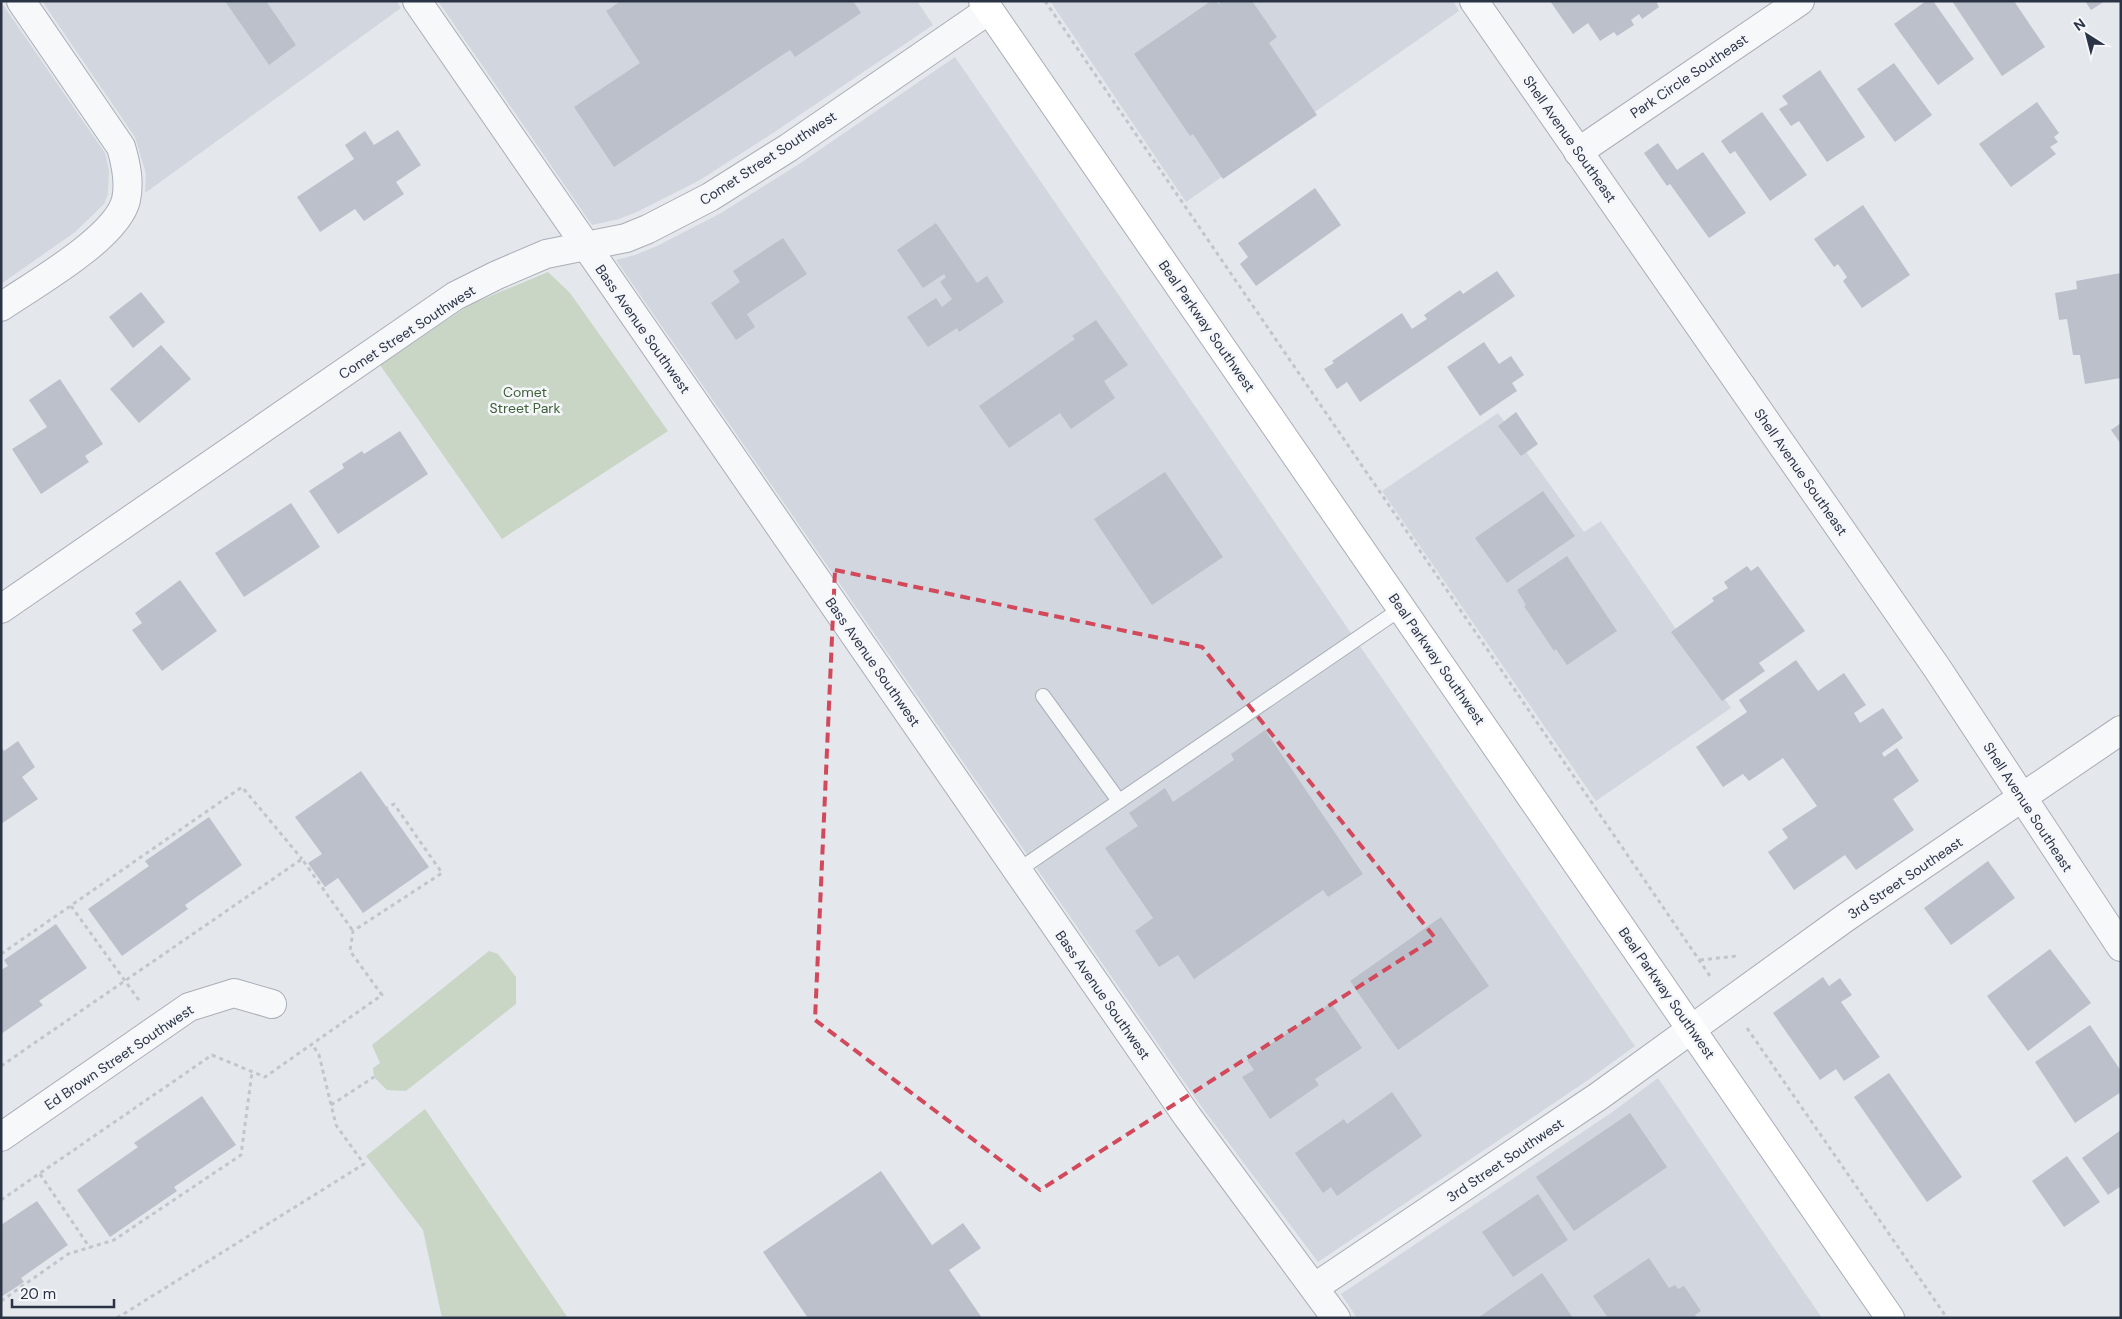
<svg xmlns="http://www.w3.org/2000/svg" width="2122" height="1319" viewBox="0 0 2122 1319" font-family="'DM Sans',sans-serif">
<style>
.built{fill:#d2d6de}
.green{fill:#c9d6c5}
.building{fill:#bbc0ca}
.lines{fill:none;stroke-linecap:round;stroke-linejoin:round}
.lane-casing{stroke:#a9aeb7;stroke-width:16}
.street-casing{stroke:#a9aeb7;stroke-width:30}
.secondary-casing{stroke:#a9aeb7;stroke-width:30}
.path{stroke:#c2c5cb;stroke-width:3;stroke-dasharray:4 4;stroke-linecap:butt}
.lane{stroke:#f7f8fa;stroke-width:14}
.street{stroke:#f7f8fa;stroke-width:28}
.secondary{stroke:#fff;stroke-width:28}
.marked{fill:none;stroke:#d1495b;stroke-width:4;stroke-dasharray:10 6;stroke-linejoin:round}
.labels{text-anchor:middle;stroke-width:5;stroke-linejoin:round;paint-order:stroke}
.street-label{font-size:14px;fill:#2b3445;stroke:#f4f6f9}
.park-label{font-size:14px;fill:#3f6138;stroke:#f4f6f9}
</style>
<rect width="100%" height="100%" fill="#e4e7ec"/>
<g class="built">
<path d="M42,1H396L401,8L145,193L146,174L135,137Z"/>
<path d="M438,1H917L933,25L776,131L700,180L639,211L619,219L592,225Z"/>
<path d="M1050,1H1453L1459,11L1186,202Z"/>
<path d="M1,2L105,153L109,170L108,194L104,204L75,232L1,284Z"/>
<path d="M955,57L1635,1046L1588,1080L1318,1262L1201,1106L616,260L635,255L657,246L721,213L799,164Z"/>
<path d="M1498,413L1584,532L1601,521L1731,708L1596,801L1382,491Z"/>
<path d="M1658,1078L1822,1318H1357L1341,1294L1611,1113Z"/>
</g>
<g class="green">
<path d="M548,272L570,293L668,431L502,539L380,365L469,305Z"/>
<path d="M489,951L498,954L516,977V1004L406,1091L387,1090L374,1077L373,1068L380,1063L372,1045Z"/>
<path d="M425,1109L568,1318H442L423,1230L366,1156Z"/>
</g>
<g class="building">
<path d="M225,1H266L296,45L269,65Z"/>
<path d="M621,1H853L861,13L795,57L790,50L614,167L574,107L640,63L606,11Z"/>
<path d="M1211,1H1216L1218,4L1223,1H1252L1277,37L1269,43L1317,115L1223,179L1193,134L1190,136L1134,54Z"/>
<path d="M1550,1H1656L1659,7L1642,19L1639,14L1631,20L1634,25L1617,36L1614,32L1600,41L1588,23L1573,34Z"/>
<path d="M1926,1H1933L1974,59L1938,85L1894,24Z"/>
<path d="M1952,1H2014L2045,47L2002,76Z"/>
<path d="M2085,1H2105L2091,10Z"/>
<path d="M1894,63L1932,115L1895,142L1857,89Z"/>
<path d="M1820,70L1865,137L1827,162L1799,121L1791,126L1779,109L1788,104L1782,96Z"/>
<path d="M2037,102L2059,133L2054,137L2058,142L2050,147L2056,154L2011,187L1979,144Z"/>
<path d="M1762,112L1807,175L1770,201L1735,151L1730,154L1721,141Z"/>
<path d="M398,130L421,165L396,182L404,194L364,221L355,209L320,232L297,197L354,159L345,145L365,131L374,145Z"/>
<path d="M1658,143L1677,170L1703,152L1746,213L1709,238L1670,184L1667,186L1644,153Z"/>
<path d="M1315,188L1341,225L1256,286L1240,264L1248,257L1238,243Z"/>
<path d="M1863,205L1910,275L1862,308L1843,281L1847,277L1838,264L1834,267L1814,239Z"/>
<path d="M936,223L977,283L987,276L1004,302L959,332L957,328L928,347L907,317L936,298L942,307L952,299L940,282L946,277L944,274L923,288L897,250Z"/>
<path d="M783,238L807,274L747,314L755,327L736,340L711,303L740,282L733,271Z"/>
<path d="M1497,271L1515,296L1360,402L1347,382L1337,389L1324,369L1334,363L1332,361L1402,313L1412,329L1427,319L1424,315L1460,290L1463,294Z"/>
<path d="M2121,273V378L2085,384L2080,355H2073L2067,319L2059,320L2055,293L2077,289L2076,281Z"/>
<path d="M141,292L165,322L133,348L109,317Z"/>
<path d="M1096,320L1128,365L1104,381L1115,398L1071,429L1060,413L1009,448L979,406L1075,339L1072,336Z"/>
<path d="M1484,342L1499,364L1511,356L1524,375L1512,383L1517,391L1480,416L1447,367Z"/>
<path d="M161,345L191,379L139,423L110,389Z"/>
<path d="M60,379L103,444L85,456L89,462L41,494L12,449L47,427L29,400Z"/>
<path d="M1516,412L1538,444L1521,456L1498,426Z"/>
<path d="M2121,423V444L2111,430Z"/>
<path d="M400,431L428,474L338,534L309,491L344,468L342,464L362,451L364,454Z"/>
<path d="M1165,472L1223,557L1152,605L1094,519Z"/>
<path d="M1543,491L1575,536L1507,583L1475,538Z"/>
<path d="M291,503L320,547L244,597L215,553Z"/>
<path d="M1567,556L1617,631L1567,665L1556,649L1554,651L1524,606L1526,605L1517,590Z"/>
<path d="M1747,566L1751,571L1758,566L1805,631L1759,663L1765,671L1722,701L1671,632L1714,601L1712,598L1728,588L1724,582Z"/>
<path d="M180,580L217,631L162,671L132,630L142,623L135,613Z"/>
<path d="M1796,660L1818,691L1844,673L1866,705L1854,713L1860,723L1883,708L1903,738L1882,753L1884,757L1897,748L1919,781L1893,799L1914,830L1856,870L1845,855L1794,890L1768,852L1788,838L1782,829L1817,806L1783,758L1749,781L1743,774L1723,787L1696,747L1747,712L1739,700Z"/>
<path d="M1265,730L1363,874L1328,897L1323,890L1194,979L1178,955L1159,967L1135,931L1153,918L1105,848L1138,826L1129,813L1165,788L1173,802L1234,760L1231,754Z"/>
<path d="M18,741L35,767L22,777L38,799L1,824V747L4,751Z"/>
<path d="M361,771L429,867L363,913L338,878L325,887L308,863L322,854L295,817Z"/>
<path d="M209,817L242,865L185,905L188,909L122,956L88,909L149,866L145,861Z"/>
<path d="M1988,861L2015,898L1951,945L1924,908Z"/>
<path d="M1441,917L1489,986L1398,1050L1350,981Z"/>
<path d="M56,924L87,968L39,1001L43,1005L1,1034V970L8,966L4,960Z"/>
<path d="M2050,949L2091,1003L2028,1051L1987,996Z"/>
<path d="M1823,977L1829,986L1840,978L1852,995L1841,1002L1880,1057L1844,1081L1836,1069L1820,1080L1773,1013Z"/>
<path d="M1331,1003L1362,1048L1315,1079L1319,1085L1270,1119L1242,1077L1254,1070L1247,1060Z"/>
<path d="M2090,1025L2121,1071V1092L2075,1123L2035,1062Z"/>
<path d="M1889,1073L1962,1177L1927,1202L1854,1097Z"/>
<path d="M1392,1092L1422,1136L1337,1196L1331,1187L1323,1193L1295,1153L1344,1119L1347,1124Z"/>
<path d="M202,1096L236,1145L174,1187L177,1191L110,1237L77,1190L138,1147L134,1143Z"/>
<path d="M1630,1113L1667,1167L1574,1231L1536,1177Z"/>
<path d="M2121,1130V1186L2108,1195L2082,1158Z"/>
<path d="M2067,1156L2100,1202L2064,1227L2032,1181Z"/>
<path d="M881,1171L932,1245L963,1223L981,1248L949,1270L982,1318H808L763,1252Z"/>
<path d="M1538,1194L1568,1240L1513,1277L1482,1232Z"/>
<path d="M37,1201L68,1245L21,1278L24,1282L1,1297V1225Z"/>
<path d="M1649,1258L1669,1288L1675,1285L1678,1289L1684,1286L1701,1311L1695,1315L1697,1318H1608L1593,1296Z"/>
<path d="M1542,1273L1573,1318H1478L1499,1303Z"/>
</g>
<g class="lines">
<defs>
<g id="lane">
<path d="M1043,696L1119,801"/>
<path d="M1017,871L1402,608"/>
</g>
<g id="street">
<path d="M417,1L1187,1116L1336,1318"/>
<path d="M1474,1L1937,668L2121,947"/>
<path d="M1578,152L1800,1"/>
<path d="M1,307C33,285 117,238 126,200C130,182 126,164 121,147L21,1"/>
<path d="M1,609L455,296L497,275L546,254L626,238L648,229L710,197L788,148L989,10"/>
<path d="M1,1137L189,1007L234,993L272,1004"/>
<path d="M1315,1287L1599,1096L1845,918L2121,730"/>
</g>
<path id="secondary" d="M983,1L1890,1318"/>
</defs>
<use href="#lane" class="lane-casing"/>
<use href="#street" class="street-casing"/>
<use href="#secondary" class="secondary-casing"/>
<g class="path">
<path d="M1045,1L1710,976"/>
<path d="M71,906L141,1003"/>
<path d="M1,954L242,787L302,859"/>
<path d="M1700,960L1737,956"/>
<path d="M1747,1028L1947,1318"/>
<path d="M1,1066L302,859L353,931"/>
<path d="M331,1105L374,1077"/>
<path d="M40,1174L90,1248"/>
<path d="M1,1200L212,1055L265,1077L382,995L350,951L353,931L442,873L394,804L387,808"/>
<path d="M1,1301L68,1254L114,1240L241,1155L252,1072"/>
<path d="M117,1318L364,1164L336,1125L319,1055L312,1044"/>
</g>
<use href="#lane" class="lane"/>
<use href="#street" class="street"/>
<use href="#secondary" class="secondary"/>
</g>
<path class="marked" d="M835,570L1202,647L1435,938L1040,1190L815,1020Z"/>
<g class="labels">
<g class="street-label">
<text transform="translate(1689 76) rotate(-34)" y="5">Park Circle Southeast</text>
<text transform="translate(1570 139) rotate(55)" y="5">Shell Avenue Southeast</text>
<text transform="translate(768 158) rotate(-33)" y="5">Comet Street Southwest</text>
<text transform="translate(1207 326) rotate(55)" y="5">Beal Parkway Southwest</text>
<text transform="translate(643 329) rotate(55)" y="5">Bass Avenue Southwest</text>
<text transform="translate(407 332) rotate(-33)" y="5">Comet Street Southwest</text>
<text transform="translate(1801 472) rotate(55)" y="5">Shell Avenue Southeast</text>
<text transform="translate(1437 659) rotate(55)" y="5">Beal Parkway Southwest</text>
<text transform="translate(873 662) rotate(55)" y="5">Bass Avenue Southwest</text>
<text transform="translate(2028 807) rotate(57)" y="5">Shell Avenue Southeast</text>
<text transform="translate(1905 878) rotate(-34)" y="5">3rd Street Southeast</text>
<text transform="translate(1667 993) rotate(55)" y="5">Beal Parkway Southwest</text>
<text transform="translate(1103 995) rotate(55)" y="5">Bass Avenue Southwest</text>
<text transform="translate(119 1057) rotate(-34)" y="5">Ed Brown Street Southwest</text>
<text transform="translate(1505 1160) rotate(-34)" y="5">3rd Street Southwest</text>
</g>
<g class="park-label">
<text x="525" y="397">Comet<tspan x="525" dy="16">Street Park</tspan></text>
</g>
</g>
<rect width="2122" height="1319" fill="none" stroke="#2b3445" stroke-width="5"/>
<g transform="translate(2087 35) rotate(324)" stroke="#f4f6f9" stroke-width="4" paint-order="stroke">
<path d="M0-4L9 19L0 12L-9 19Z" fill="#2b3445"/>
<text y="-8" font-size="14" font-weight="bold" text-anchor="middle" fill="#2b3445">N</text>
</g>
<path d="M12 1299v8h102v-8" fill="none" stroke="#2b3445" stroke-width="2.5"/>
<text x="20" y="1299" font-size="15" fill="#2b3445" stroke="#f4f6f9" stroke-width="4" paint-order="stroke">20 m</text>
</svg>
